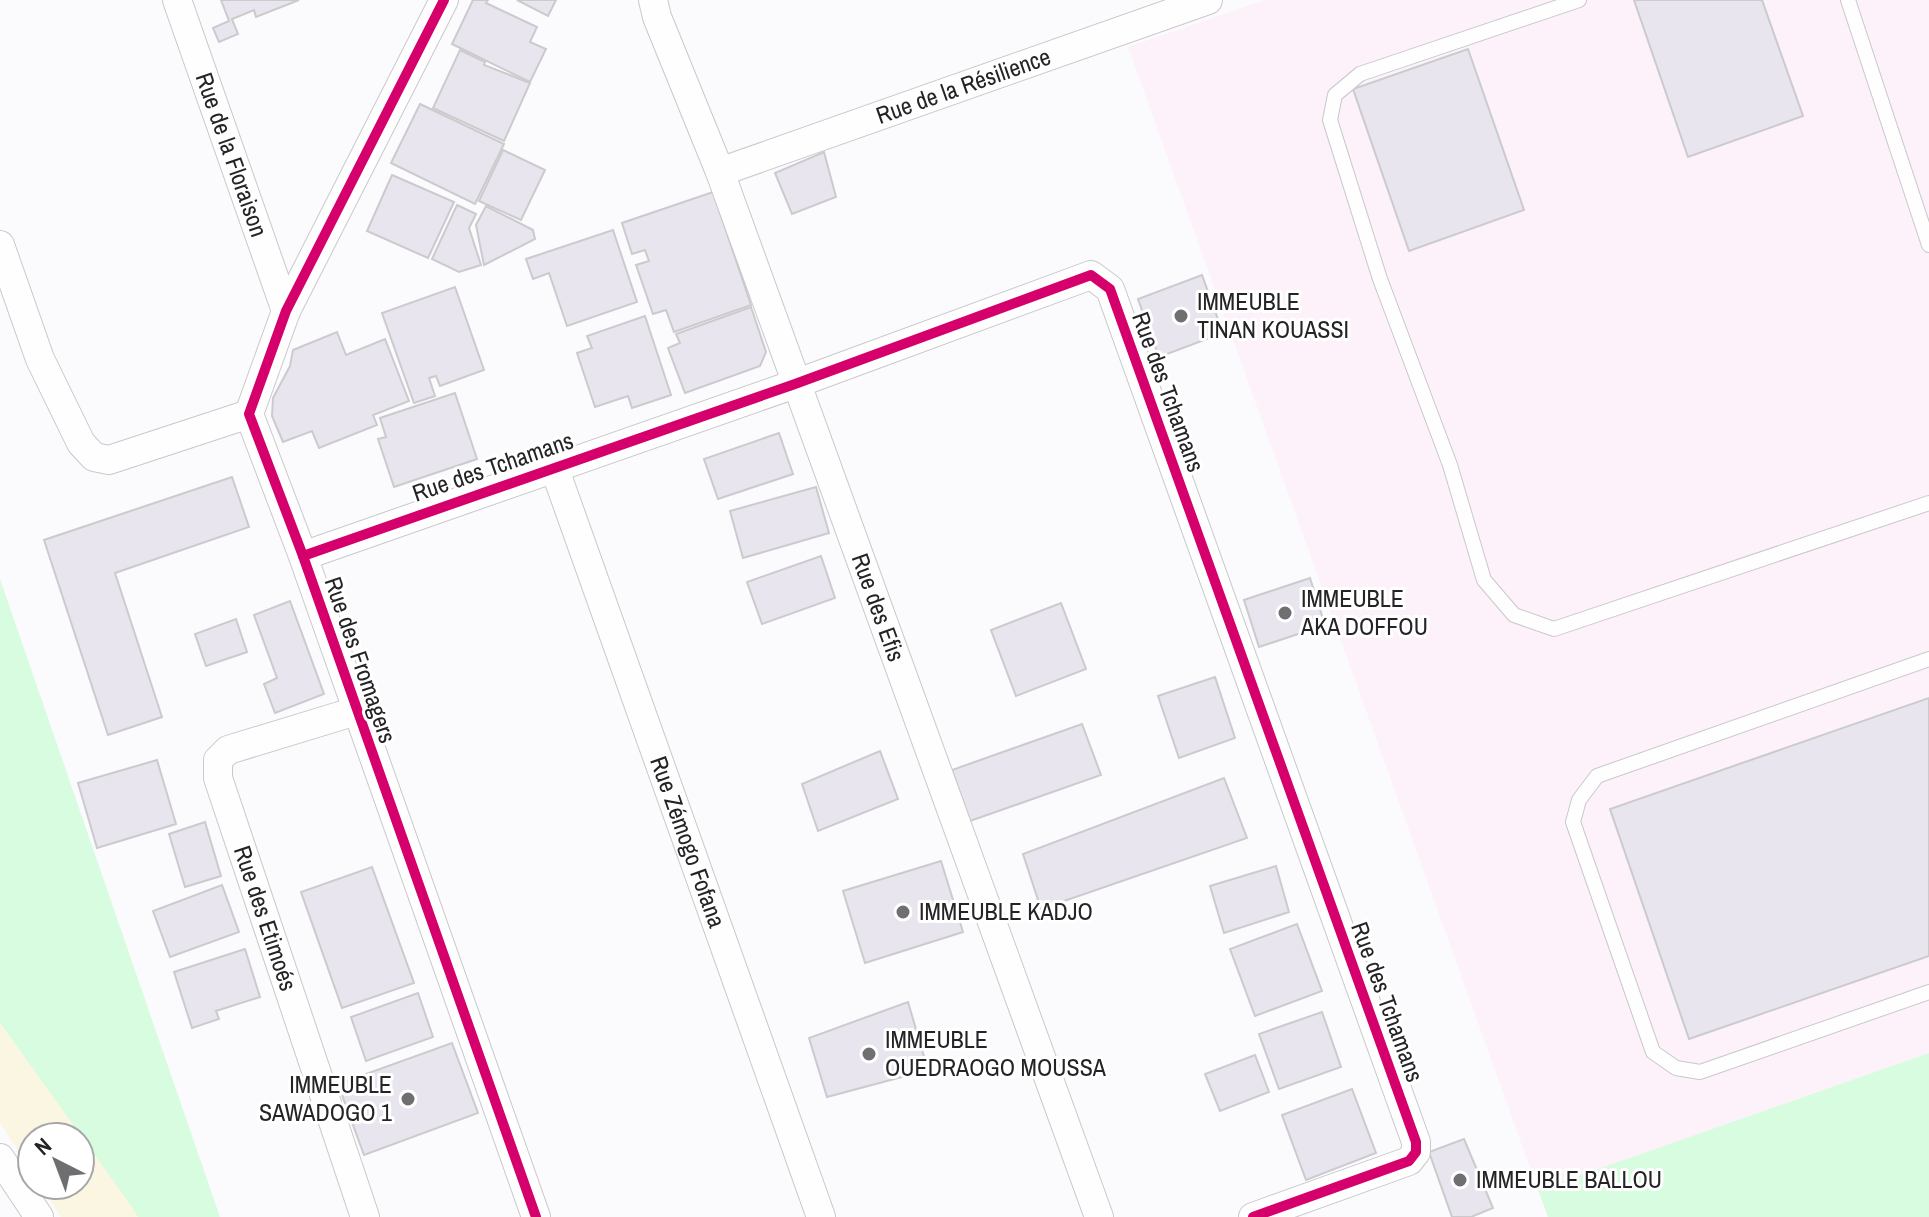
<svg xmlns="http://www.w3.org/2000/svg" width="1929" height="1217" viewBox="0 0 1929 1217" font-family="'Archivo Narrow',sans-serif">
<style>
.industrial{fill:#fdf1fa}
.green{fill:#d8fcdf}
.sand{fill:#fbf6e2}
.building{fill:#e8e5ef;stroke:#cbcbcd;stroke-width:2}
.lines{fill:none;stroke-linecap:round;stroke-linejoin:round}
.lane-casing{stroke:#c9c8ca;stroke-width:16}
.street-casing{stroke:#c9c8ca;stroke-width:30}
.lane{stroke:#fefeff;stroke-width:14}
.street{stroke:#fefeff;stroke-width:28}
.cycleway-casing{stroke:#fff;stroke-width:15}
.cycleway{stroke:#d6006c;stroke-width:10}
.poi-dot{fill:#6f6f71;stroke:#fff;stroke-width:3}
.labels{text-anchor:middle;stroke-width:6;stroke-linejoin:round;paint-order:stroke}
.street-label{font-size:24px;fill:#242325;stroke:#fff}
.poi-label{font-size:24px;fill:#242325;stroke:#fff;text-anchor:start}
</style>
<rect width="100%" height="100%" fill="#fbfbfd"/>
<path class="industrial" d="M1265,0H1929V1053L1538,1190L1128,47Z"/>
<g class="green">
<path d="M0,579L220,1217H138L0,1023Z"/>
<path d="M1929,1053V1217H1548L1538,1190Z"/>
</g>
<path class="sand" d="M0,1023L127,1200L138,1217H61L40,1185H80V1137H32V1172L0,1123Z"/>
<g class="building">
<path d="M221,0H299L256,17L254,10L232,19L238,34L219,42L213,28L229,21Z"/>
<path d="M473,0H488L486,3L537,27L530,42L546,49L530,82L452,44Z"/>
<path d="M517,0H556L548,16Z"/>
<path d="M1634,0H1762L1803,116L1688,157Z"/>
<path d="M1468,49L1524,210L1409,251L1353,89Z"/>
<path d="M460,50L485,62L484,65L530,83L504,141L433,108Z"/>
<path d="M420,104L504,144L475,204L391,163Z"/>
<path d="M503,150L545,170L521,220L479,201Z"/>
<path d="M824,152L836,197L792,214L775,173Z"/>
<path d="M392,175L454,202L428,258L367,231Z"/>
<path d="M713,192L751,305L674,332L666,310L653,314L636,265L649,261L645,250L632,254L622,223Z"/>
<path d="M457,205L476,214L469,228L481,265L459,272L432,259Z"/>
<path d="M486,206L533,230L535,239L484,265L476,225Z"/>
<path d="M613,230L637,302L567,326L549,273L533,279L526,259Z"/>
<path d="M1202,275L1223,333L1159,357L1138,299Z"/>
<path d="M455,287L484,370L440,386L436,376L429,378L435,396L414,403L382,313Z"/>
<path d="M751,307L766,352L760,366L685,393L668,348L680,343L676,334Z"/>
<path d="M645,316L671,395L632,408L628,396L595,407L577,353L592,348L587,336Z"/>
<path d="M337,332L346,355L385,339L409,401L373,415L377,425L319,448L312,431L283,442L272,416L273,398L290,366L293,350Z"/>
<path d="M455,393L477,459L394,487L378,439L386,437L380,418Z"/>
<path d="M779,433L793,474L718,499L704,459Z"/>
<path d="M232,477L249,527L115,573L162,717L108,735L44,540Z"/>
<path d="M816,487L829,533L743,558L730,511Z"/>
<path d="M821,556L835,598L762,624L747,582Z"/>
<path d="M1310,578L1325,625L1259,647L1244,600Z"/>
<path d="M290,601L324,694L275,713L264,684L277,678L254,615Z"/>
<path d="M1061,603L1086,669L1016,696L991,630Z"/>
<path d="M236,619L247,652L206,666L195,634Z"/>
<path d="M1215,677L1235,738L1179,758L1158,696Z"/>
<path d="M1929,698V956L1689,1039L1610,809Z"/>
<path d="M1082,724L1101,775L970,821L952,770Z"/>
<path d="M880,751L898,799L818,831L802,784Z"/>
<path d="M157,760L176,824L97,848L78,783Z"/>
<path d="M1224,778L1247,838L1041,909L1023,854Z"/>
<path d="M205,822L221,876L185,887L169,834Z"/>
<path d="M941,861L963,932L865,963L843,891Z"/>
<path d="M1276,866L1289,912L1224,933L1210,886Z"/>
<path d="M372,867L414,983L342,1008L301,892Z"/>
<path d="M222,885L239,932L170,957L153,911Z"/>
<path d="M1297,924L1322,991L1255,1016L1230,949Z"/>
<path d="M245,949L260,997L216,1011L219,1019L192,1028L174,972Z"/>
<path d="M418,993L433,1037L366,1061L351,1017Z"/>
<path d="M908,1002L928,1070L827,1097L809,1038Z"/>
<path d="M1322,1012L1341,1067L1279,1089L1259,1034Z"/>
<path d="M452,1043L478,1113L364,1155L338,1084Z"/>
<path d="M1255,1055L1269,1092L1220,1111L1205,1074Z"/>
<path d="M1352,1089L1376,1153L1306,1180L1282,1115Z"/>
<path d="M1464,1139L1493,1208L1471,1217H1452L1429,1152Z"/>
</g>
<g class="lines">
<defs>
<g id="lane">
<path d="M1579,0L1360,74L1335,95L1330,120L1380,279L1450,465L1484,580L1514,615L1554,629L1929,503"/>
<path d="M1848,0L1929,245"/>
<path d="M1929,659L1597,776L1579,800L1573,822L1653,1052L1676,1068L1700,1072L1929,992"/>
</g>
<g id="street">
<path id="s1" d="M177,0L286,311"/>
<path d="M444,0L286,311L249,414L303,556L536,1217"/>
<path id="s2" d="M653,0L657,17L720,172L1099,1217"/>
<path id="s3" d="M720,172L1208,0"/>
<path d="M0,245L40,359L81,443L94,457L109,460L249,414"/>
<path id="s4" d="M554,467L821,1217"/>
<path d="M303,556L795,384L1091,275L1110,289L1416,1142V1152L1409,1161L1253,1217"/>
<path id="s5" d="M356,711L228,750L218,760V778L365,1217"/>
<path d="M0,1158L39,1217"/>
</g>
</defs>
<use href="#lane" class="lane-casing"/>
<use href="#street" class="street-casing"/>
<use href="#lane" class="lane"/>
<use href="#street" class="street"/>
<defs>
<g id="cycleway">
<path d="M444,0L286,311L249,414L303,556L536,1217"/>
<path d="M303,556L795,384L1091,275L1110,289L1416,1142V1152L1409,1161L1253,1217"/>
</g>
</defs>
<use href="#cycleway" class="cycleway-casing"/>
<use href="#cycleway" class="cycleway"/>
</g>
<g class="poi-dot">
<circle cx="1181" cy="316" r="8"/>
<circle cx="1285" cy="613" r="8"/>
<circle cx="903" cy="912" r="8"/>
<circle cx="869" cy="1054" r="8"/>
<circle cx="408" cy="1099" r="8"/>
<circle cx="1460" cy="1180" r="8"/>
</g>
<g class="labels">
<g class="street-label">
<text dy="8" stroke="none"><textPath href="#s3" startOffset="258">Rue de la Résilience</textPath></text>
<text dy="8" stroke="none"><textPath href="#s1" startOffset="164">Rue de la Floraison</textPath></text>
<text transform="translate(1168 392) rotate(70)" y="8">Rue des Tchamans</text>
<text transform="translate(493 467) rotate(-19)" y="8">Rue des Tchamans</text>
<text dy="8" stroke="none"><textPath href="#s2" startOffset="648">Rue des Efis</textPath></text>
<text transform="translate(360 660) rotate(71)" y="8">Rue des Fromagers</text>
<text dy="8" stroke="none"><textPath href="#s4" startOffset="398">Rue Zémogo Fofana</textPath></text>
<text dy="8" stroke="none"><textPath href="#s5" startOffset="314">Rue des Etimoés</textPath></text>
<text transform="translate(1387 1002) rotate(70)" y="8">Rue des Tchamans</text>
</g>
<g class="poi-label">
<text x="1197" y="310">IMMEUBLE<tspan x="1197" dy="28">TINAN KOUASSI</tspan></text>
<text x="1301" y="607">IMMEUBLE<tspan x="1301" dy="28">AKA DOFFOU</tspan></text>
<text x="919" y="920">IMMEUBLE KADJO</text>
<text x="885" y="1048">IMMEUBLE<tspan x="885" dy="28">OUEDRAOGO MOUSSA</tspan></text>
<text x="392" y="1093" text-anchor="end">IMMEUBLE<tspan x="392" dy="28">SAWADOGO 1</tspan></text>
<text x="1476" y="1188">IMMEUBLE BALLOU</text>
</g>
</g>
<g transform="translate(56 1161) rotate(318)"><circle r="38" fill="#ffffff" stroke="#a7a7a8" stroke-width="2"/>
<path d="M0-6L14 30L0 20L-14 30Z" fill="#6f6f71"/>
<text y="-12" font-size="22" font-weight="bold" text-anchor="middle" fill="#242325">N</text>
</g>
</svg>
